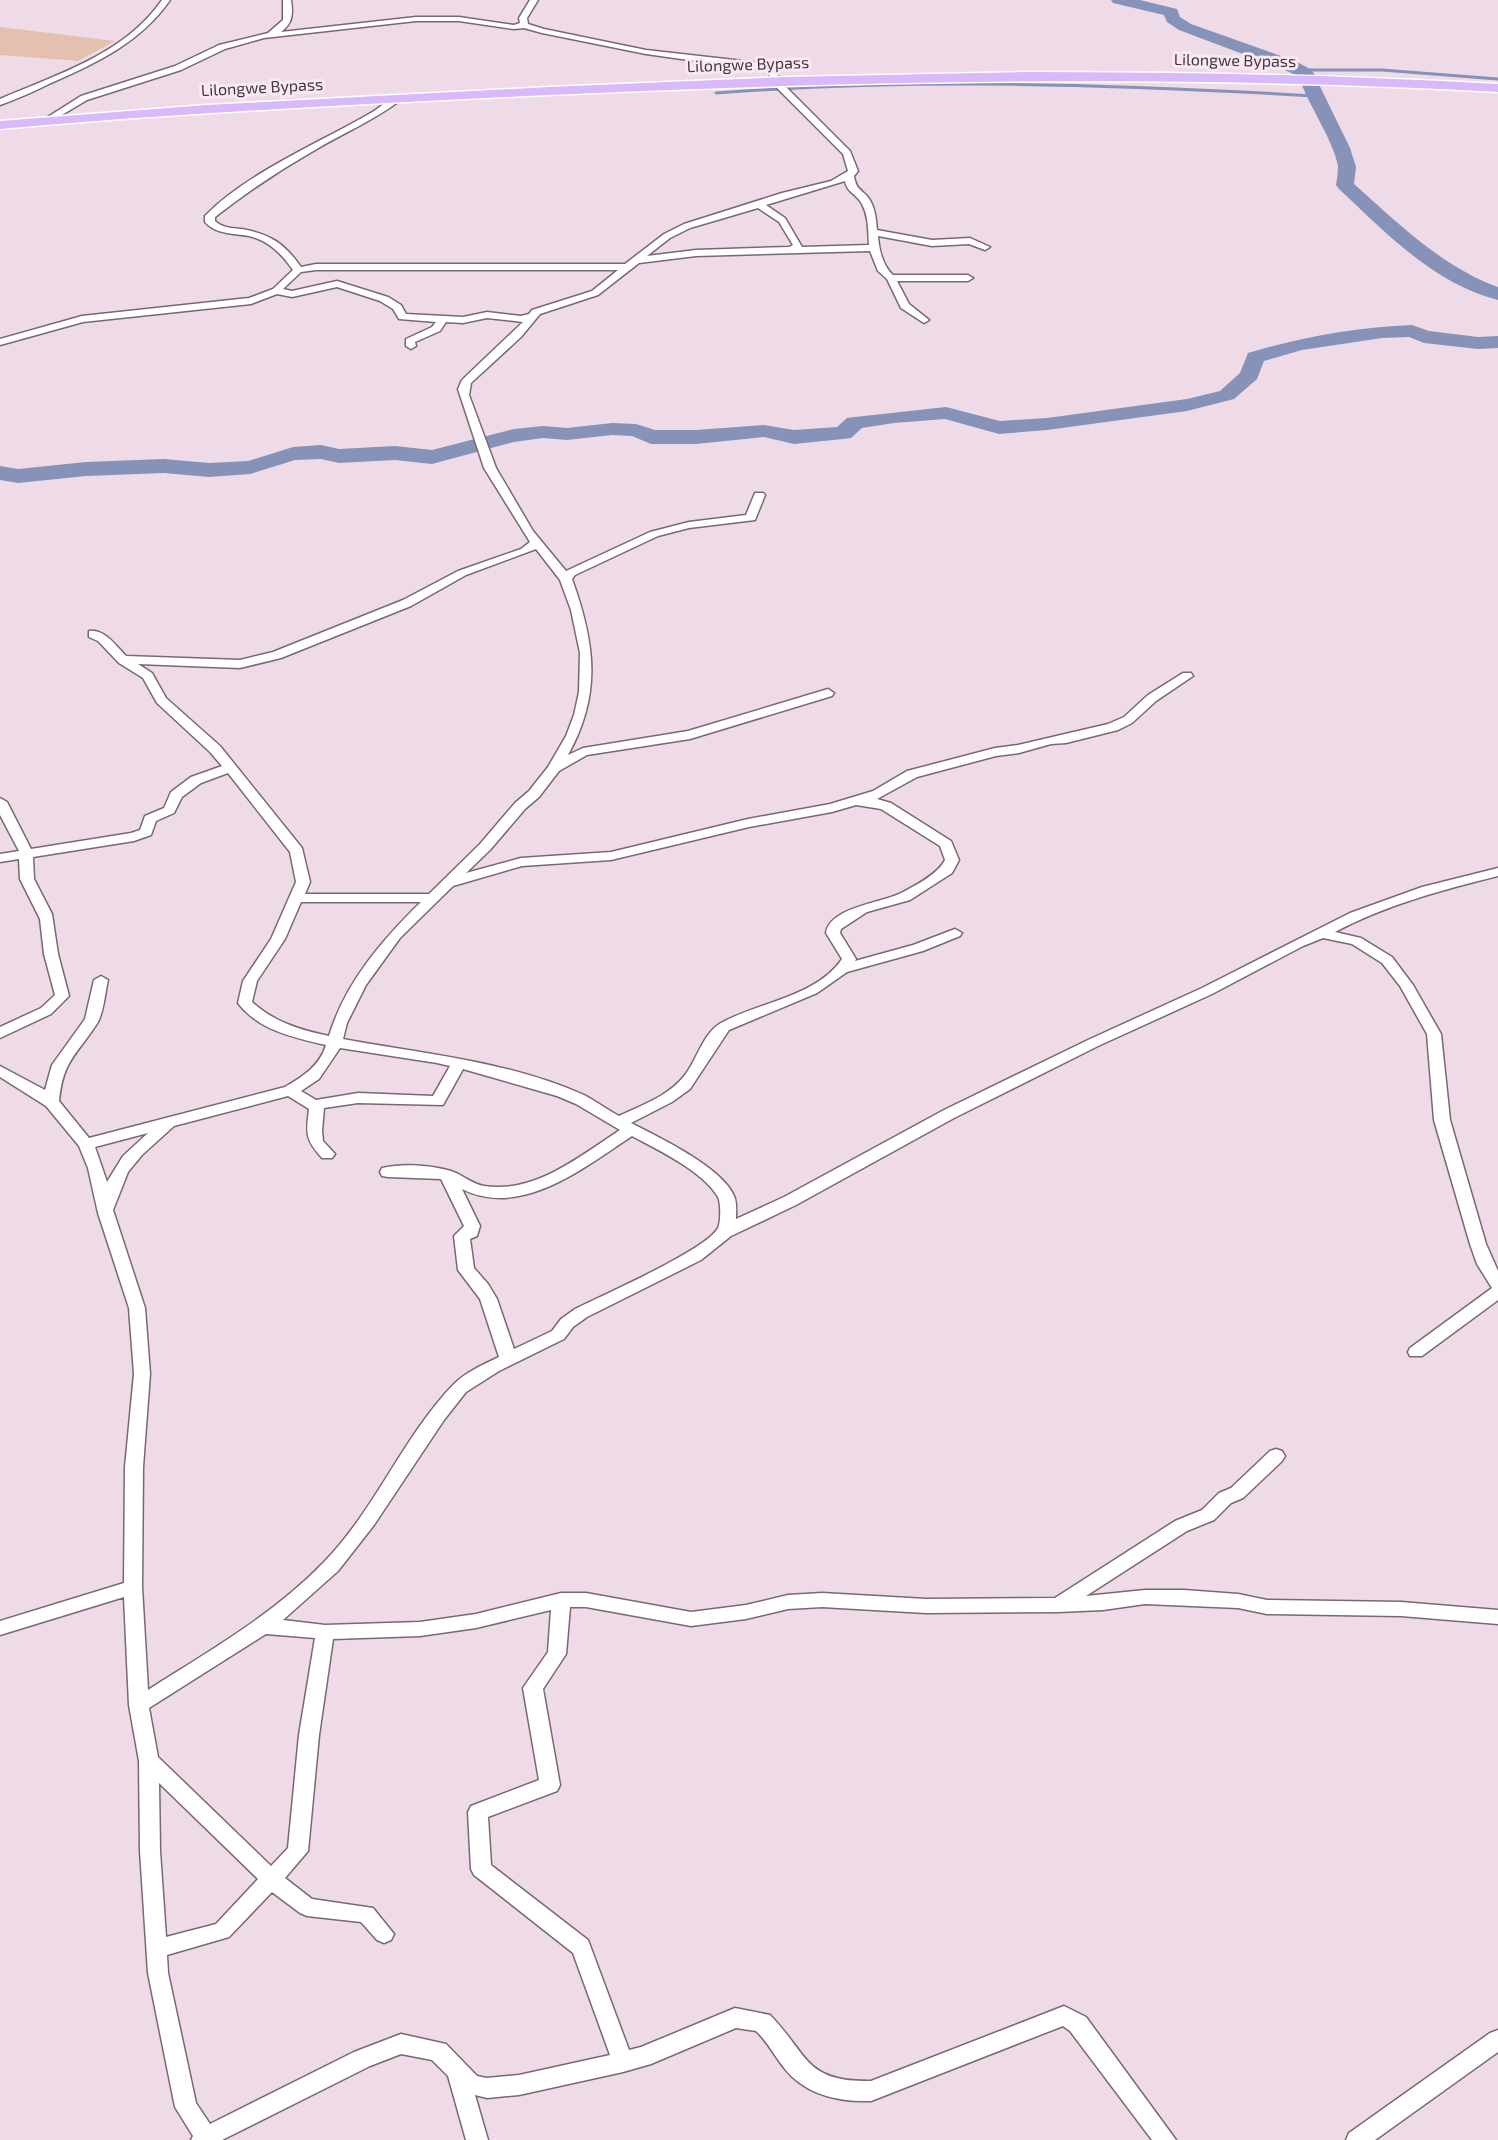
<svg xmlns="http://www.w3.org/2000/svg" width="1498" height="2140" viewBox="0 0 1498 2140" font-family="'Exo 2',sans-serif">
<style>
.green{fill:#e4c1af}
.lines{fill:none;stroke-linecap:round;stroke-linejoin:round}
.stream{stroke:#8692b7;stroke-width:3}
.river{fill:#8692b7;fill-rule:evenodd}
.street-casing{stroke:#796873;stroke-width:3}
.primary-casing{stroke:#fff;stroke-width:3}
.street{fill:#fff;fill-rule:evenodd}
.primary{fill:#d9b8fb;fill-rule:evenodd}
.labels{text-anchor:middle;stroke-width:6;stroke-linejoin:round;paint-order:stroke}
.far-street-label{font-size:16px;fill:#3f383c;stroke:#fbe8f4}
</style>
<rect width="100%" height="100%" fill="#eedbe7"/>
<path class="green" d="M0,27L115,41L78,61L0,55Z"/>
<g class="lines">
<g class="stream">
<path d="M1300,70H1382L1498,79"/>
<path d="M716,93C915,78 1115,84 1314,96"/>
</g>
<g class="river">
<path d="M1111,0H1140L1177,9L1180,17L1191,24L1295,61L1312,70L1350,148L1356,167L1354,184C1398,223 1442,267 1498,287V300C1434,284 1385,232 1339,189L1336,185C1337,179 1338,172 1338,166C1333,139 1308,105 1299,77L1283,69L1179,30L1167,22L1164,15L1113,3Z"/>
<path d="M1412,325L1429,331L1478,337L1498,336V348L1478,349L1424,343L1409,337L1382,338L1302,350L1264,361L1257,379L1234,399L1187,411L1047,430L999,434L945,419L894,423L862,428L851,438L843,439L794,444L764,437L696,444H651L632,436L612,435L567,440L543,438L514,442L432,464L395,460L339,463L321,459L295,460L250,474L209,477L164,473L86,476L18,483L0,480V466L18,469L86,462L164,459L209,463L248,461L293,447L321,445L339,449L395,446L432,450L514,429L543,426L567,428L612,423L636,424L655,430H696L764,425L794,430L837,427L847,418L855,417L946,407L1000,421L1047,418L1187,399L1220,391L1240,373L1248,353C1302,337 1356,327 1412,325Z"/>
</g>
<defs>
<g id="street">
<path d="M162,0H170C141,42 97,63 51,83C35,91 17,99 0,105V99C58,74 125,54 162,0Z"/>
<path d="M283,0H291C293,14 293,23 281,32L416,17H459L514,25L520,23L519,18L530,0H538L527,18L528,24L544,29L646,50L761,63L773,67L783,84L850,151L858,171L854,176C856,188 859,188 867,196C875,206 876,218 877,230L932,240L970,238L990,247L985,250L969,244L932,246L878,236C879,250 883,266 893,275H968L973,278L968,281H897L909,304L929,320L924,323L901,308L887,279L878,271L870,251L696,256L639,263L598,295L540,314L521,337L471,383L469,395L496,468L533,531L566,571L650,532L689,522L746,515L755,493H763L765,495L755,520L689,528L658,536L575,575L572,579C595,643 602,694 568,755L583,748L688,731L828,689L834,693L832,696L690,739L587,755L559,771L539,797L525,809L490,850L466,873L521,858L611,852L748,819L830,804L873,791L907,771L995,748L1018,745L1108,724L1124,717L1148,695L1183,673H1191L1193,676L1156,701L1132,723L1118,730L1066,743L1051,744L1019,753L996,756L917,777L877,799L891,803L951,841L959,860L952,873L910,900L867,912L841,929L840,933L856,959L855,961L913,945L955,929L962,933L960,936L923,951L847,972L817,993L729,1030L690,1089L672,1102L631,1123C658,1137 722,1167 734,1196C737,1202 736,1212 736,1219L784,1197L944,1110L1088,1040L1202,988L1350,913L1422,887L1498,868V876C1442,890 1386,905 1335,932L1361,938L1392,957L1413,985L1441,1034L1450,1120L1486,1244L1498,1271V1300L1422,1356H1410L1408,1352L1410,1348L1492,1288L1477,1264L1470,1244L1434,1120L1427,1034L1400,986L1382,963L1352,944L1323,938L1303,946L1212,994L1098,1046L954,1118L796,1205L731,1236L701,1260L587,1317L573,1327L564,1339L499,1371L466,1392L444,1420L374,1525L338,1571L283,1620L325,1625L420,1622L476,1614L561,1593H586L691,1612L746,1605L788,1595L822,1593L926,1599L1055,1598L1175,1521L1202,1510L1219,1493L1231,1488L1270,1451L1276,1449L1282,1451L1285,1456L1282,1461L1243,1498L1231,1503L1214,1520L1187,1531L1086,1596L1145,1590H1184L1238,1594L1267,1600L1401,1602L1498,1610V1624L1401,1616L1267,1614L1238,1608L1145,1604L1103,1610L1058,1612L926,1613L822,1607L788,1609L746,1619L691,1626L586,1607H570L566,1654L543,1689L560,1785L557,1791L488,1817L491,1865L588,1940L629,2050L641,2047L735,2008L770,2015C809,2055 804,2082 871,2081L1064,2006L1086,2017L1176,2140H1152L1070,2031L1063,2026L871,2101C839,2102 806,2095 785,2069C775,2057 768,2042 756,2031L736,2028L651,2064L623,2072L519,2095L487,2098L475,2095L488,2140H466L448,2076L432,2060L401,2054L370,2066L222,2140H191L193,2136L175,2107L148,1973L140,1851L139,1761L129,1705L124,1597L0,1635V1621L124,1583L125,1467L134,1374L129,1308L98,1213L88,1168L79,1146L46,1106L0,1077V1066L45,1090L52,1065L85,1019L94,980L101,976L108,980C105,993 104,1010 98,1022C78,1054 63,1059 59,1101L89,1138L285,1087C302,1077 320,1066 326,1045C295,1038 258,1030 238,1003L243,981L271,939L296,882L290,852L228,773L201,783L182,797L174,813L156,821L151,835L134,841L33,857L34,879L52,914L58,954L69,996L51,1014L0,1038V1027L41,1008L55,995L44,954L40,919L20,879L19,859L0,862V854L19,851L0,815V798L7,802L31,849L131,833L140,830L145,816L164,808L171,792L191,777L222,766L210,752L157,703L143,678L119,663L98,641L89,637V631C105,629 116,646 126,656L240,660L273,652L403,600L458,571L521,549L530,542L484,468L458,389L462,380L523,322L487,318L463,323L446,322L440,331L415,342L416,346L411,349L406,346V339L432,327L436,322L399,319L393,309L380,301L337,287L292,297L277,294L251,304L83,322L0,345V339L82,316L249,298L273,289L293,270C281,253 269,241 249,236C233,233 217,235 205,222V216C245,174 319,143 369,114C379,109 386,100 396,96L400,99L399,101C373,121 343,133 315,150C280,170 247,192 215,217V221C222,228 232,228 242,229C270,234 284,243 301,267L316,264H625L664,234L684,224L782,193L831,181L848,171L843,154L776,87L767,71L646,54L542,33L524,28L514,29L459,21H416L264,38L225,49L181,70L87,100L50,122L43,120L81,96L175,66L219,45L268,33L283,20ZM845,181C847,193 857,194 862,204C869,217 868,232 869,245L802,247L785,218L766,205ZM758,208L779,222L793,245L789,247L696,250L647,256L670,238L690,228ZM316,270H618L592,291L532,310L529,314L521,316L487,312L463,317L406,314L401,305L388,297L337,281L292,291L283,289L301,272ZM536,549L560,580L571,610L580,653L579,692L574,715L566,736L548,767L529,791L515,803L480,844L429,894H305L310,882L302,848L220,746L166,698L152,673L138,664L240,668L281,658L411,606L466,575ZM856,805L881,809L940,846L945,860C938,874 915,886 901,893C882,903 830,907 826,933L842,959C816,997 759,1002 721,1023C703,1033 697,1060 685,1075C669,1096 642,1105 619,1116C607,1110 596,1101 584,1095C508,1061 423,1054 343,1039L347,1023L366,985L400,938L453,886L522,866L611,860L749,827L832,812ZM301,902H421C382,940 345,983 329,1036C300,1030 274,1022 252,1002L257,981L285,939ZM340,1048L437,1063L450,1066L433,1096L358,1093L316,1100L301,1091L319,1079ZM463,1069L557,1096L576,1104L620,1130C580,1156 535,1194 484,1186C472,1184 461,1174 451,1171C432,1165 402,1163 382,1168L380,1172L382,1176L388,1177L441,1179L464,1226L454,1236L458,1270L480,1299L499,1357C484,1364 464,1373 453,1385C403,1437 375,1510 324,1562C273,1615 209,1651 148,1690L142,1587L143,1467L150,1374L145,1308L113,1210L128,1172L142,1155L174,1126L288,1096L309,1109C306,1134 305,1139 322,1158H332L335,1154L323,1141L322,1131L324,1108L358,1103L443,1105ZM148,1133L123,1156L107,1182L95,1147ZM632,1136C658,1150 703,1171 718,1197C721,1203 721,1221 718,1228C708,1249 601,1296 575,1309L561,1319L552,1331L514,1349L497,1299L488,1284L474,1268L470,1239L477,1236L480,1226L462,1189C521,1219 585,1167 632,1136ZM551,1610L548,1652L523,1688L539,1780L471,1806L468,1812L471,1869L474,1875L573,1953L610,2055L519,2075L487,2078L477,2076L446,2044L401,2034L354,2052L210,2124L196,2103L168,1973L167,1955L229,1937L272,1892L300,1913L307,1916L361,1922L377,1940L384,1943L391,1940L394,1934L373,1908L312,1899L285,1878L308,1851L319,1735L333,1639L420,1636L476,1628ZM266,1634L315,1638L299,1735L288,1848L271,1866L158,1757L149,1708ZM159,1783L258,1879L216,1924L166,1937L160,1851Z"/>
<path d="M1498,2030V2052L1375,2140H1346L1349,2133L1490,2033Z"/>
</g>
<path id="primary" d="M1024,72C1182,72 1340,75 1498,84V92C1174,74 851,81 526,96C351,105 175,113 0,129V121L206,105L549,87L786,77Z"/>
</defs>
<use href="#street" class="street-casing"/>
<use href="#primary" class="primary-casing"/>
<use href="#street" class="street"/>
<use href="#primary" class="primary"/>
</g>
<g class="labels">
<g class="far-street-label">
<text transform="translate(1235 60) rotate(1)" y="6">Lilongwe Bypass</text>
<text transform="translate(748 64) rotate(-2)" y="6">Lilongwe Bypass</text>
<text transform="translate(262 87) rotate(-3)" y="6">Lilongwe Bypass</text>
</g>
</g>
</svg>
